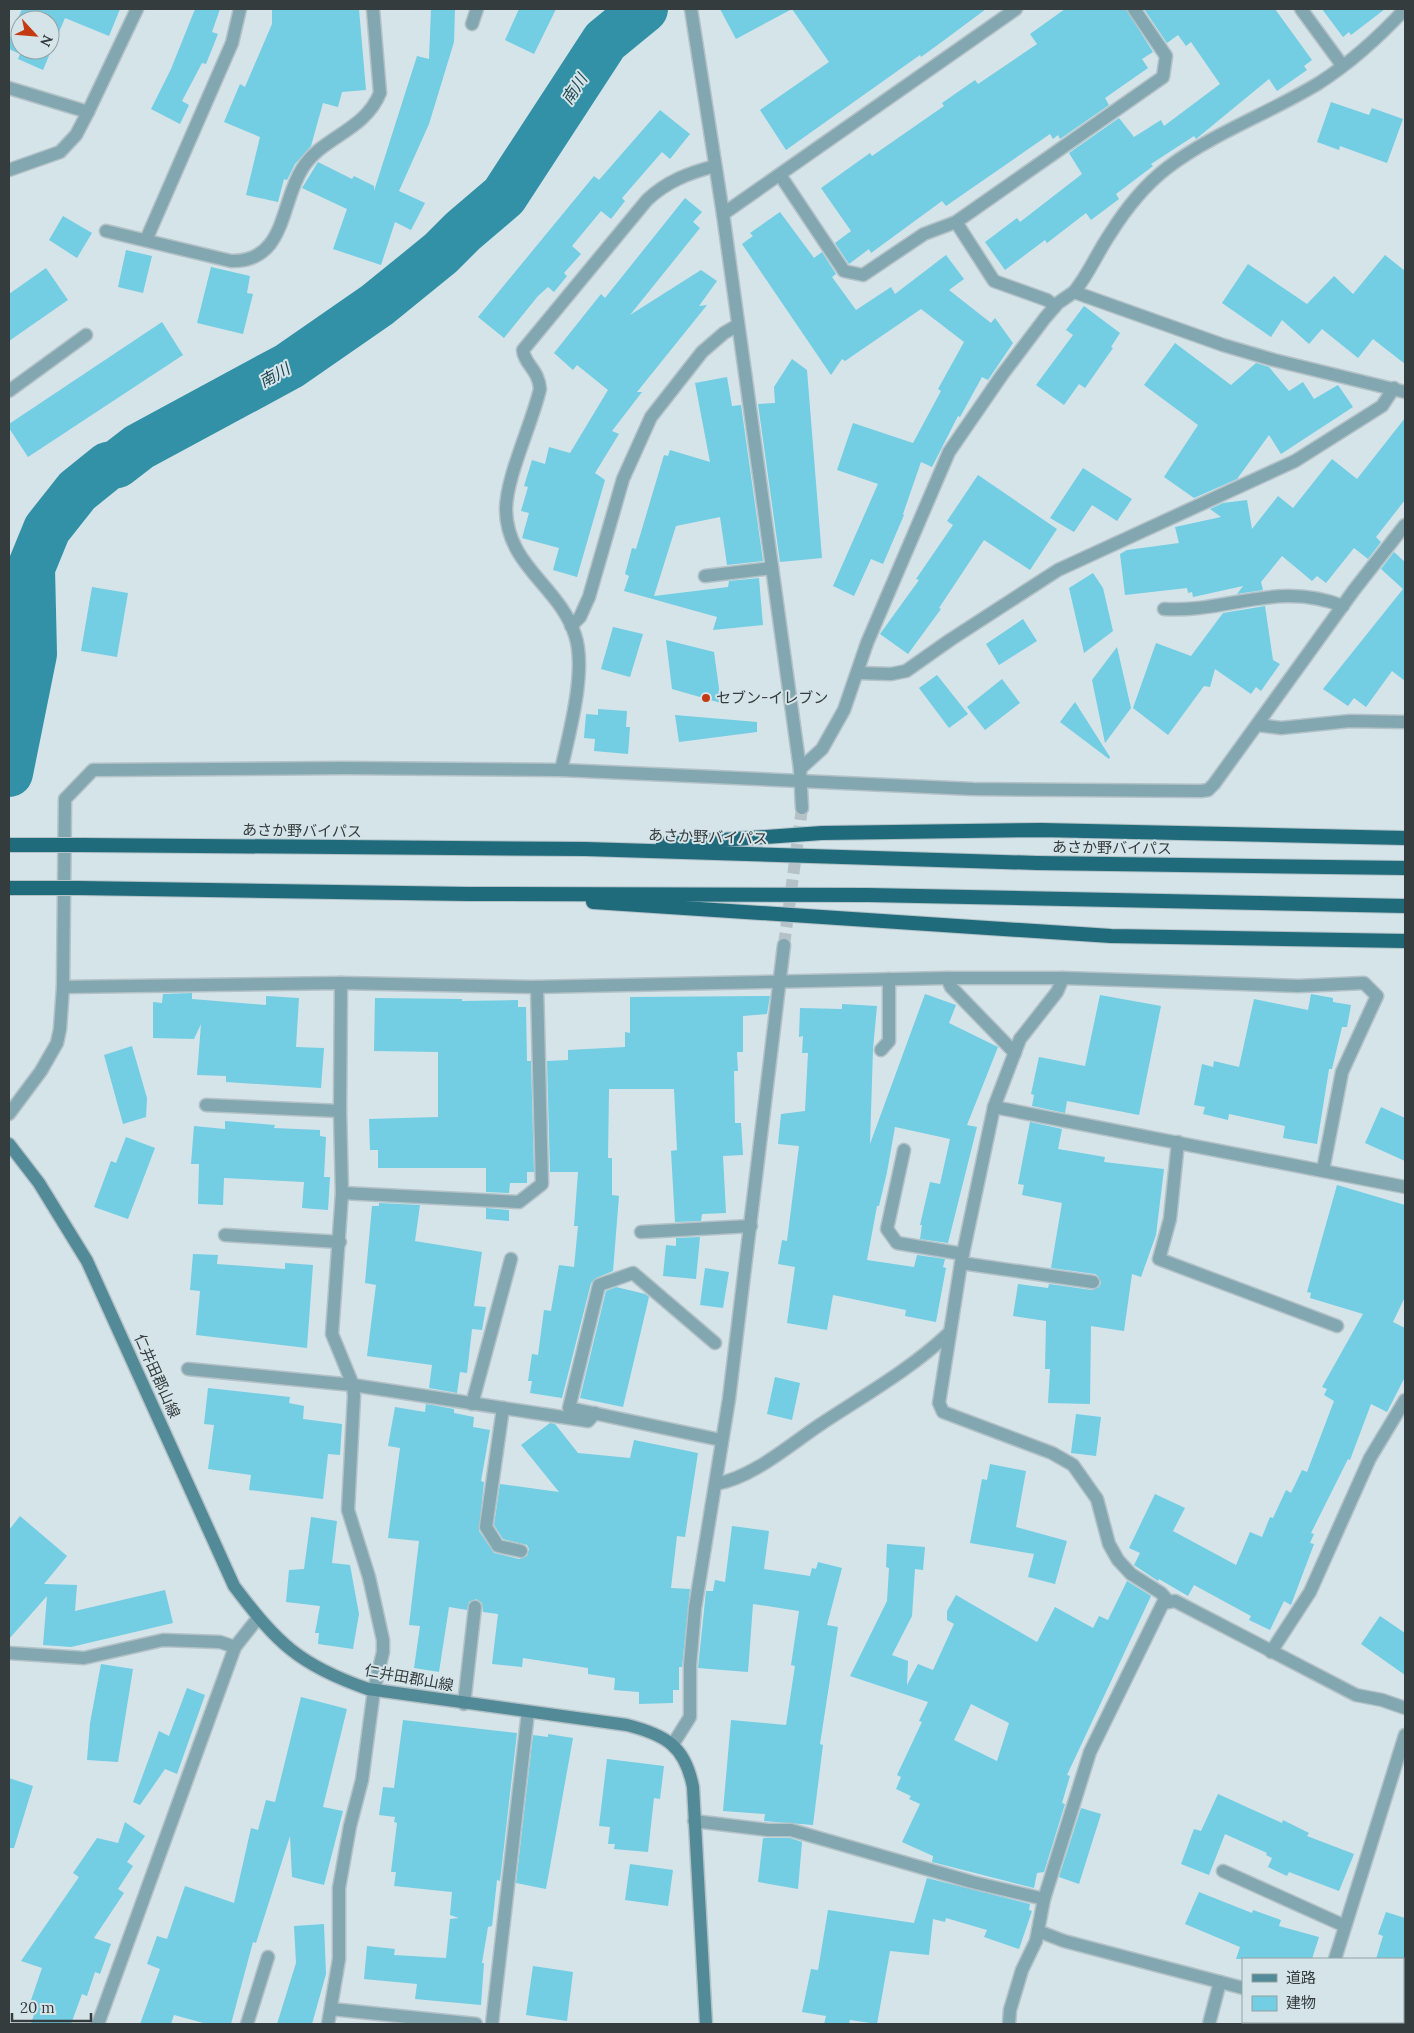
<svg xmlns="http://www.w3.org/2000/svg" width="1414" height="2033" viewBox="0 0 1414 2033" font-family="Lora,'Noto Sans JP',serif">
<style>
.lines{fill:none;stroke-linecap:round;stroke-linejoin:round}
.river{stroke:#3291a6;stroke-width:48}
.building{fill:#73cde3;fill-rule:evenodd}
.minor-tunnel{stroke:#b4c2c7;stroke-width:12;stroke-dasharray:12 6;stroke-linecap:butt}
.minor-casing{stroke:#b4c2c7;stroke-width:15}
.secondary-casing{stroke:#b4c2c7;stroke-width:15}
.trunk-casing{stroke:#b4c2c7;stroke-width:16}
.minor{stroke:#83a7b0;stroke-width:12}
.secondary{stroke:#538a98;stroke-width:12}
.trunk{stroke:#1f6b7c;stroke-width:14}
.trunk-bridge-casing{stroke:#b4c2c7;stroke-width:16;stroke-linecap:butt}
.trunk-bridge{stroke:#1f6b7c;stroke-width:14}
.poi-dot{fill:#c43b13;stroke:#d4e4e9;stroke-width:2}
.labels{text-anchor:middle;stroke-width:4;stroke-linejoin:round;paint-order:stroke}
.poi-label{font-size:15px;fill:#353c3d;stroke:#d4e4e9;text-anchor:start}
.street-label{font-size:15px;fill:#353c3d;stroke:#d4e4e9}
.water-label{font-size:16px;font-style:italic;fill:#1e4751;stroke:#d4e4e9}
</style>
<rect width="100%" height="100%" fill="#d4e4e9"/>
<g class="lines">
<path class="river" d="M9,773L33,654L31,568L47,529L77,491L108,466L117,464L139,447L289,366L377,305L441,253L463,231L504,196L605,41L644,9"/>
</g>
<g class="building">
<path d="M22,9H120L109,36L65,18L43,70L18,59L20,54L9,49V40ZM20,20H50V50H20Z"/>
<path d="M195,9H220L212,32L218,34L206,64L202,63L182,101L189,105L180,124L151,109L171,69Z"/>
<path d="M272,9H359L366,90L342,92L338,107L323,103L311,146L295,164L287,180L284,179L278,202L246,195L260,137L224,122L240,84L245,87L272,24Z"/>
<path d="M431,9H455L454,42L429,124L399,191L425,203L411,230L395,222L381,265L333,249L347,209L302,188L318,162L352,179L354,176L374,186V191L417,56L429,59Z"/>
<path d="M519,9H556L534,54L505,40Z"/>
<path d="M720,9H986L943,41L921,57L920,55L786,150L760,110L829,62L792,9L736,39Z"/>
<path d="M1065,9H1126L1153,52L1142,59L1148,68L1105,98L1109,105L1060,139L1058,135L1053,139L1050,134L946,206L942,201L871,253L869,249L849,264L835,243L851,231L821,188L870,153L872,156L944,106L942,103L975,80L978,84L1037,44L1030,34Z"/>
<path d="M1144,9H1275L1312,60L1304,66L1307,70L1277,91L1269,79L1196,139L1194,136L1151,164L1153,166L1116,194L1119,199L1091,220L1086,213L1047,243L1045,240L1005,270L985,242L1017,218L1020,222L1082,174L1069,153L1119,118L1134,137L1161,120L1164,126L1220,84L1191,42L1186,46L1178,35L1167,43Z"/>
<path d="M1322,9H1385L1351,35L1349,32L1343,37Z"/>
<path d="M1331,102L1369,115L1372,108L1403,119L1387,163L1340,146L1339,150L1317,142Z"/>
<path d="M660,110L690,134L670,159L662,152L622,198L625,201L611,219L601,211L572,246L581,254L564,273L567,276L554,292L548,287L538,296L504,338L478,317L594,176L599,180Z"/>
<path d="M685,198L702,212L693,222L700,228L630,315L701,270L717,281L699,306L707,305L637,392H642L612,431L619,434L595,473L605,480L577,577L553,570L559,548L522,538L529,513L521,511L528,487L524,486L532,460L545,464L549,447L570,453L608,390L577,365L573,370L554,353L601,294L605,298Z"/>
<path d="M780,212L814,258L822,252L836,274L832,277L856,310L891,287L895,294L946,255L964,279L949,290L991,323L995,318L1013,343L988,380L982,377L960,417L958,416L932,467L921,462L903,514L904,515L883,564L871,559L854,596L833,586L878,484L837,470L853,423L913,443L941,391L938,389L964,342L921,309L845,361L842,359L831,375L742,244L753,236L750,233Z"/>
<path d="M63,216L92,233L77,258L49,240Z"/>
<path d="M126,250L152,256L143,293L118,287Z"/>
<path d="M1385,255L1405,271V364L1373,339L1358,358L1322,329L1309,344L1282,320L1271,337L1222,303L1248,264L1307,304L1334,276L1353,294Z"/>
<path d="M211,267L250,276L247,293L253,294L243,334L197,323Z"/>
<path d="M46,268L68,300L9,341V294Z"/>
<path d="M1084,306L1120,333L1111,347L1113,348L1085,388L1079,384L1064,405L1036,385L1073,335L1066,330Z"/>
<path d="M162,322L183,355L28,457L9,428V424Z"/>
<path d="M1175,343L1231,385L1256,363L1269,367L1289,391L1303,382L1314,399L1338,385L1353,407L1281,454L1269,435L1237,479L1194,498L1164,477L1198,425L1144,385Z"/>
<path d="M792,359L807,370L822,558L780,562L758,404L775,403L774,387Z"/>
<path d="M727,377L732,406L741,405L763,561L727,565L720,517L676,526L654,596L728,587L729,581L759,578L763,625L713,630L717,617L624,591L629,576L625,574L632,548L636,549L664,455L668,456L670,450L710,462L695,383Z"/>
<path d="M1405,418V500L1376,537L1381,542L1368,559L1354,548L1326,583L1317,576L1312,581L1282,556L1261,582L1263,590L1237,594L1243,586L1193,597L1192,592L1188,593L1187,588L1125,595L1120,554L1127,550L1179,543L1175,527L1221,517L1210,509L1223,503L1247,500L1252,529L1278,496L1293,508L1332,459L1357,479Z"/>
<path d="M1083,468L1132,499L1117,521L1092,505L1074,532L1050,518Z"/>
<path d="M978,475L1057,529L1030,570L984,540L939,608L941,609L908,654L880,634L919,580L916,579L953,525L947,521Z"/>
<path d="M1394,552L1405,562V681L1392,671L1366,707L1354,698L1348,706L1323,689L1403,589L1381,569Z"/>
<path d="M1093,573L1103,588L1113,631L1084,653L1069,588Z"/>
<path d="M92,587L128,593L117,657L81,651Z"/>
<path d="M1265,606L1273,660L1280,664L1261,691L1256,687L1251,694L1215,669L1210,687L1204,686L1168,735L1133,708L1156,643L1191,656L1223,613Z"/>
<path d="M1023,619L1037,641L999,665L986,644Z"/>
<path d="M613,627L643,634L630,677L601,669Z"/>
<path d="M666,640L714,652L721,703L672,689Z"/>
<path d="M1117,647L1131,708L1105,743L1092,680Z"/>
<path d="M937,675L968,714L949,728L919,688Z"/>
<path d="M1002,679L1020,703L985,730L967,707Z"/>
<path d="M1075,702L1110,757L1109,759L1060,722Z"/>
<path d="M598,709L627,711L626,727H630L628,754L594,751L595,739L584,738L586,714L598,715Z"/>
<path d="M675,715L757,722V732L679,742Z"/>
<path d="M192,993V999L266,1005V996L299,998L296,1047L324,1048L321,1088L226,1082V1076L197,1075L201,1024L194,1039L153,1038V1002L162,1003L163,994Z"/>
<path d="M925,994L956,1005L949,1023L998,1047L967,1125L977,1127L948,1243L920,1239L922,1225H920L930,1182L940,1184L950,1139L895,1127L887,1172L879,1206H877L867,1260L914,1267L917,1255L945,1259L943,1267L946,1268L936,1322L905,1316L906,1310L833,1295L827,1330L787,1323L795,1267L778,1264L782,1240L787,1241L799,1146L778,1144L781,1114L805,1111L808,1053H802L803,1036L799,1037L800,1008L842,1009V1004L877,1006L873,1049L870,1144Z"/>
<path d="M1311,994L1333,998V1002L1351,1005L1347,1027H1342L1332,1069H1329L1317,1144L1283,1138L1285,1126L1229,1114L1228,1120L1203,1114L1205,1107L1194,1105L1202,1064L1213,1067L1214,1061L1239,1067L1254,999L1308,1010Z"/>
<path d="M1100,995L1161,1006L1139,1115L1067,1101L1065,1113L1032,1106L1034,1095L1031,1094L1039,1057L1085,1066Z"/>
<path d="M770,996L767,1014L743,1016V1052H737L738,1071H734L735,1123H741L743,1155L723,1156L726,1213L702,1214L701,1221L675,1222L671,1151L677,1150L674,1089H609L608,1158H612V1195L619,1196L613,1271L596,1278L591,1283L562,1398L530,1393L532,1381H528L532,1354L538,1355L544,1310L551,1311L559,1265L574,1267L578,1226H574L578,1172H550L547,1061L568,1060V1050L625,1047V1032L630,1033V997Z"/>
<path d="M375,998L462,999V1001L518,1000V1007H526L527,1061H531L534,1172H527V1183H510L509,1193L486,1192V1168H378V1150H370L369,1119L438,1117V1052L374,1051Z"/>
<path d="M132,1046L147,1098L146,1117L123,1124L104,1055Z"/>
<path d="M1381,1107L1405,1118V1161L1365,1143Z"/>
<path d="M225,1121L275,1125L274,1128L320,1130V1136L326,1137L324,1177H330L328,1210L302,1208L304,1182L224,1178L223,1205L198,1204L199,1164H191L194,1126L225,1129Z"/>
<path d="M1030,1122L1062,1129L1058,1149L1105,1157L1104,1162L1164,1169L1156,1235L1141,1277L1132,1274L1124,1331L1091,1326L1090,1404L1048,1403L1050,1369H1045L1046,1321L1013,1316L1018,1284L1048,1288L1049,1284L1092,1290L1099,1287L1101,1283L1098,1276L1095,1274L1051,1268L1062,1203L1022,1195L1024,1185L1018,1184Z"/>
<path d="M126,1137L155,1148L128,1219L94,1207L111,1161L116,1163Z"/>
<path d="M1337,1185L1405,1205V1297L1393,1322L1405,1328V1377L1387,1412L1371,1404L1350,1460L1348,1459L1311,1533L1314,1534L1310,1543L1314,1544L1291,1605L1284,1601L1270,1630L1249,1620L1251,1616L1194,1585L1188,1596L1159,1579L1158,1581L1134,1565L1140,1553L1129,1548L1155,1494L1185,1508L1173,1531L1236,1565L1250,1532L1262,1537L1270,1517L1273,1518L1286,1490L1291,1493L1302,1470L1307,1472L1334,1401L1324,1395L1327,1389L1322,1387L1363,1314L1310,1298L1311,1293L1307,1292Z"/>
<path d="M379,1203L420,1205L415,1241L482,1252L474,1306L486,1307L482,1330L472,1329L467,1373L460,1372L457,1393L429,1388L432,1365L367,1356L376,1285L365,1283L372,1206H379Z"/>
<path d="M486,1208L509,1210V1221L486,1219Z"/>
<path d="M700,1237L696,1279L663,1276L666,1245L676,1246V1238Z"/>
<path d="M193,1254L218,1255L217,1264L285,1269V1263L313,1265L307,1348L196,1335L200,1291L190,1290Z"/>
<path d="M705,1268L729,1272L723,1308L700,1305Z"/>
<path d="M616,1287L645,1294L649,1297L623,1407L580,1398L606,1291Z"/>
<path d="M775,1377L800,1383L792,1420L767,1414Z"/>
<path d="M208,1388L290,1397L289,1403L304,1406L303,1419L342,1424L340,1455L328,1454L323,1499L249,1490L251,1475L208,1469L214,1425L204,1424Z"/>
<path d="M426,1404L454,1409V1413L474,1417L473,1427L490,1430L481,1481L484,1482L479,1531L494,1553L519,1559L527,1556L529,1549L527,1545L503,1539L494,1525L500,1484L559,1492L521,1445L550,1423L555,1424L578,1453L630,1458L634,1440L698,1453L685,1537L677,1536L671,1588L690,1589L682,1667H679V1690H673V1703L639,1704V1692L614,1690L615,1678L588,1674V1668L523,1658L522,1667L492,1664L498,1614L483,1612L482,1603L476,1599L469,1602L467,1610L449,1607L439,1672L414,1668L420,1626L409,1625L419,1541L388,1538L400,1448L388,1446L395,1407L425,1412Z"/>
<path d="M1076,1414L1101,1417L1096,1456L1071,1453Z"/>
<path d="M990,1464L1026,1471L1016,1527L1067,1541L1055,1584L1028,1577L1034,1554L970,1543L982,1479L987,1480Z"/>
<path d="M20,1516L67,1556L44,1584L77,1585L75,1611L165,1590L173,1623L71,1647L43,1645L47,1596L9,1639V1530Z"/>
<path d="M311,1517L337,1521L332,1563L350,1565L359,1614L353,1649L318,1644L319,1633H315L320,1606L286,1602L289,1570L304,1569Z"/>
<path d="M732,1526L769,1531L764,1569L810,1576L812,1568L816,1569L818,1562L842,1568L827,1625L838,1627L820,1744L823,1745L813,1825L764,1821L765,1814L723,1811L731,1720L786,1725L795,1666L791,1665L799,1611L753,1604L748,1672L698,1668L706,1591H713L715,1580L725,1582Z"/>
<path d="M887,1544L925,1547L923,1570L915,1569L912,1616L892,1655L908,1661L907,1685L918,1664L933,1670L954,1624L947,1620V1611L956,1595L1037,1642L1055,1607L1093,1628L1099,1616L1108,1620L1127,1581L1151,1596L1067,1775L1070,1776L1062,1803L1065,1804L1044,1872L1037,1873L1034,1888L932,1862L933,1856L902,1842L920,1804L909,1799L911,1796L896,1789L901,1777L897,1775L922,1722L919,1721L928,1702L850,1676L887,1601L889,1568L886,1567ZM971,1704L1009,1723L997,1761L954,1740Z"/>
<path d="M1380,1616L1405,1633V1675L1361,1644Z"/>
<path d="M101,1664L133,1669L118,1762L87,1760L90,1723Z"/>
<path d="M187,1688L205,1695L177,1774L165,1769L140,1805L133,1802L159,1731L169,1736Z"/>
<path d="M301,1697L347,1709L323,1807L343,1811L324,1885L292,1877L290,1836L256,1943L253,1942L231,2024H207L174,2015L171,2024H140L160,1969L147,1964L157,1936L167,1939L185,1886L234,1903L251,1828L258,1830L266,1800L275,1802Z"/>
<path d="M403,1720L517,1733L500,1881L497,1880L492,1926L488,1927L482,1963H484L481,2005L415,1999L417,1984L364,1979L367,1946L395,1949L394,1955L446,1958L450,1919L459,1918L450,1915L452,1892L394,1886L396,1872H391L397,1823L394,1822L395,1817L379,1815L383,1787L394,1788Z"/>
<path d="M548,1734L573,1738L546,1889L516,1883L533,1735L548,1737Z"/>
<path d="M607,1759L664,1766L660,1799L654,1798L648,1852L614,1849L615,1844H608L610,1827L599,1826Z"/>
<path d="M9,1778L33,1786L14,1848H9Z"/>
<path d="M1218,1794L1282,1823L1283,1820L1309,1833L1307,1836L1354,1854L1339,1891L1289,1872L1287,1876L1268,1867L1272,1858L1266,1855L1267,1853L1225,1834L1209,1875L1181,1864L1194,1829L1201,1831Z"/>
<path d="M1081,1808L1101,1814L1079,1884L1059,1877Z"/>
<path d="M125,1822L145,1836L127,1862L133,1866L118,1889L124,1893L94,1938L111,1944L100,1974L95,1972L87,1996L82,1994L71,2024H31L37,2005L30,2003L42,1968L21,1961L79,1877L73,1873L97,1838L118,1843Z"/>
<path d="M763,1838H790L802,1842L798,1889L758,1882Z"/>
<path d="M630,1864L673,1870L668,1906L625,1900Z"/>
<path d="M927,1878L1030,1904L1029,1910L1032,1911L1019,1949L984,1937L987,1930L946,1918L945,1922L933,1919L929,1955L890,1951L877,2024L850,2020L849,2024H824L826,2016L802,2012L811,1969L818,1970L828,1910L914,1923Z"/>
<path d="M1199,1892L1252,1913L1253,1910L1281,1920L1279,1926L1319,1937L1312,1959H1236L1240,1947L1185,1924Z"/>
<path d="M1386,1912L1405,1918V1959H1376L1383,1936L1378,1934Z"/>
<path d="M324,1924L326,1974L312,2024H277L296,1963L294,1926Z"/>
<path d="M533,1966L573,1972L567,2021L526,2015Z"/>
</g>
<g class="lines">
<path class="minor-tunnel" d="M784,945L802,808"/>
<defs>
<g id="minor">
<path d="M691,9L723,214L800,769L802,808"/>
<path d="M1301,9L1342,65"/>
<path d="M472,24L477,9"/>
<path d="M9,88L88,112L137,9"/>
<path d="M9,170L60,152L76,135L88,112"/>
<path d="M780,175L844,271L863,275L924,234L956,222L1163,77L1166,56L1134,9"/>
<path d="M723,214L1016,9"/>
<path d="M956,222L994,281L1047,300L1055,306"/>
<path d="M106,231L231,261C286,262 280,204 302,169C322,136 364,132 380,93L373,9"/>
<path d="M146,240L232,43L240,9"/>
<path d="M1074,292C1089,274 1097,253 1110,234C1125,210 1145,185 1167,168C1213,133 1270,113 1319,83C1350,63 1380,36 1405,9"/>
<path d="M9,391L86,335"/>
<path d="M705,576L772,568"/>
<path d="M1164,609C1228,613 1278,580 1343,606"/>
<path d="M571,626L580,617L589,597L623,479L651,417L702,352L724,333L738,325"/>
<path d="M857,673L891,674L906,671L950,640L1058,570L1295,461L1382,406L1394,388"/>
<path d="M1258,725L1281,728L1350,721L1405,722"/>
<path d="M800,769L822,749L844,710L867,643L949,452L1002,375L1045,318L1058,303L1074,292L1223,345L1274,360L1405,392"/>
<path d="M561,770C569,734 587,670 575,635C560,587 507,566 506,510C506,477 532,424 540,389C539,370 524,364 523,350L647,200C667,181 689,173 715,166"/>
<path d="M947,978L951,987L1015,1053"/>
<path d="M1063,978L1057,992L1020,1039L994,1107L961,1263L939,1403L943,1412L1052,1453L1073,1465L1097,1499L1109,1544L1118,1560L1131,1574L1161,1593L1168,1601"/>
<path d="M63,987L341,983L534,987L947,978H1063L1298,986L1364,983L1377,996L1342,1072L1323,1170"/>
<path d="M881,1050L889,1041V979"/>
<path d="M206,1105L340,1111"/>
<path d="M994,1107L1405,1187"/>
<path d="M9,1114L41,1071L57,1043L60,1029L63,987L65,799L93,770L344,768L561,770L973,789L1201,791L1208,790L1214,784L1354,590L1405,525"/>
<path d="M1178,1142L1170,1219L1159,1259L1337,1326"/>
<path d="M904,1150L887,1229L897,1243L963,1254"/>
<path d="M342,1193L519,1202L542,1184L537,987"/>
<path d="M641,1232L751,1226"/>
<path d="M225,1235L340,1242"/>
<path d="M961,1263L1093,1282"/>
<path d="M715,1343L633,1273L599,1285L569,1408L721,1440"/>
<path d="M188,1369L353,1385L588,1421L595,1413"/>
<path d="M472,1404L511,1259"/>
<path d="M503,1408L486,1527L498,1546L521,1551"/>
<path d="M716,1484C753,1477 787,1447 818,1426C863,1396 910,1370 949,1333"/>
<path d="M1271,1652L1310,1592L1370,1458L1405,1400"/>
<path d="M9,1653L84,1658L163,1640L220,1642L235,1647"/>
<path d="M464,1704L475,1607"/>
<path d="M673,1744L690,1717V1665L695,1608L729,1399L784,945"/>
<path d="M694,1821L768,1830H791L972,1882L1044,1899"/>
<path d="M1223,1871L1345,1926"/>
<path d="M1038,1931L1064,1941L1243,1988"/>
<path d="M1335,1959L1405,1735"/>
<path d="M331,2009L476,2024"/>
<path d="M1368,2022L1375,2024"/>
<path d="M98,2024L235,1647L258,1618"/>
<path d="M247,2024L268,1957"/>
<path d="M328,2024L339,1959V1888L350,1826L362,1780L374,1690L383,1652V1640L369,1577L348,1510L354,1396L353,1385L332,1334L342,1193L340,1111L341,983"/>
<path d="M492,2024L528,1712"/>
<path d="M1009,2024L1010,2010L1022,1970L1036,1941L1044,1899L1090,1752L1163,1603L1175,1601L1356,1695L1382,1700L1405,1708"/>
<path d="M1209,2024L1220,1982"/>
</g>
<path id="secondary" d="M9,1144L39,1183L87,1261L234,1586C277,1643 299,1665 368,1689L627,1725C666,1735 685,1746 693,1787L706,2024"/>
<g id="trunk">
<path d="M663,844L822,833L1041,830L1405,838"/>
<path d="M82,845L585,849L1037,863L1405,868"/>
<path d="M78,888L468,894L868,895L1405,906"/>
<path d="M593,902L1111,936L1405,941"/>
</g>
</defs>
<use href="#minor" class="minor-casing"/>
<use href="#secondary" class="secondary-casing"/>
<use href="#trunk" class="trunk-casing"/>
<use href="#minor" class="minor"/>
<use href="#secondary" class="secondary"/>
<use href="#trunk" class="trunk"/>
<defs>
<g id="trunk-bridge">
<path d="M9,845H82"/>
<path d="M9,888H78"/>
</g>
</defs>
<use href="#trunk-bridge" class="trunk-bridge-casing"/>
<use href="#trunk-bridge" class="trunk-bridge"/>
</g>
<circle class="poi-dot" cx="706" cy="698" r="5"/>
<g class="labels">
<g class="poi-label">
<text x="716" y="703">セブン-イレブン</text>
</g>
<g class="street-label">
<text transform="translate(302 831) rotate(1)" y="5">あさか野バイパス</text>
<text transform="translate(708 837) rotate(2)" y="5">あさか野バイパス</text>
<text transform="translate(1112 848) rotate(1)" y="5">あさか野バイパス</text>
<text transform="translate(157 1376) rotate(66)" y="5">仁井田郡山線</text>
<text transform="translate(409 1678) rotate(10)" y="5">仁井田郡山線</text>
</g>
<g class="water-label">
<text transform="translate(574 89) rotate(-57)" y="6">南川</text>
<text transform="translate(274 375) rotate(-29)" y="6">南川</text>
</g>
</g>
<rect width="1414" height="2033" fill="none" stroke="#353c3d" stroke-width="20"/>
<rect x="1242" y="1958" width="162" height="65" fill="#d4e4e9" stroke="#94a1a4"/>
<rect x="1252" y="1974" width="25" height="8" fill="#538a98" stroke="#94a1a4"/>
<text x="1286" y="1983" font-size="15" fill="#353c3d">道路</text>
<rect x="1252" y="1996" width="25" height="15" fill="#73cde3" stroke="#94a1a4"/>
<text x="1286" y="2008" font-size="15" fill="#353c3d">建物</text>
<g transform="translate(35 35) rotate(116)"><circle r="24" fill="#d4e4e9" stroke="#94a1a4"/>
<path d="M0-4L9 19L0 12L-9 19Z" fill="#c43b13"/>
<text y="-8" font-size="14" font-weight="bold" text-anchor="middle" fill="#353c3d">N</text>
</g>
<path d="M12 2013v8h79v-8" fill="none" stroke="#353c3d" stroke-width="2.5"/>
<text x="20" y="2013" font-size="15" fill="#353c3d" stroke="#d4e4e9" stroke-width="4" paint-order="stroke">20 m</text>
</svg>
